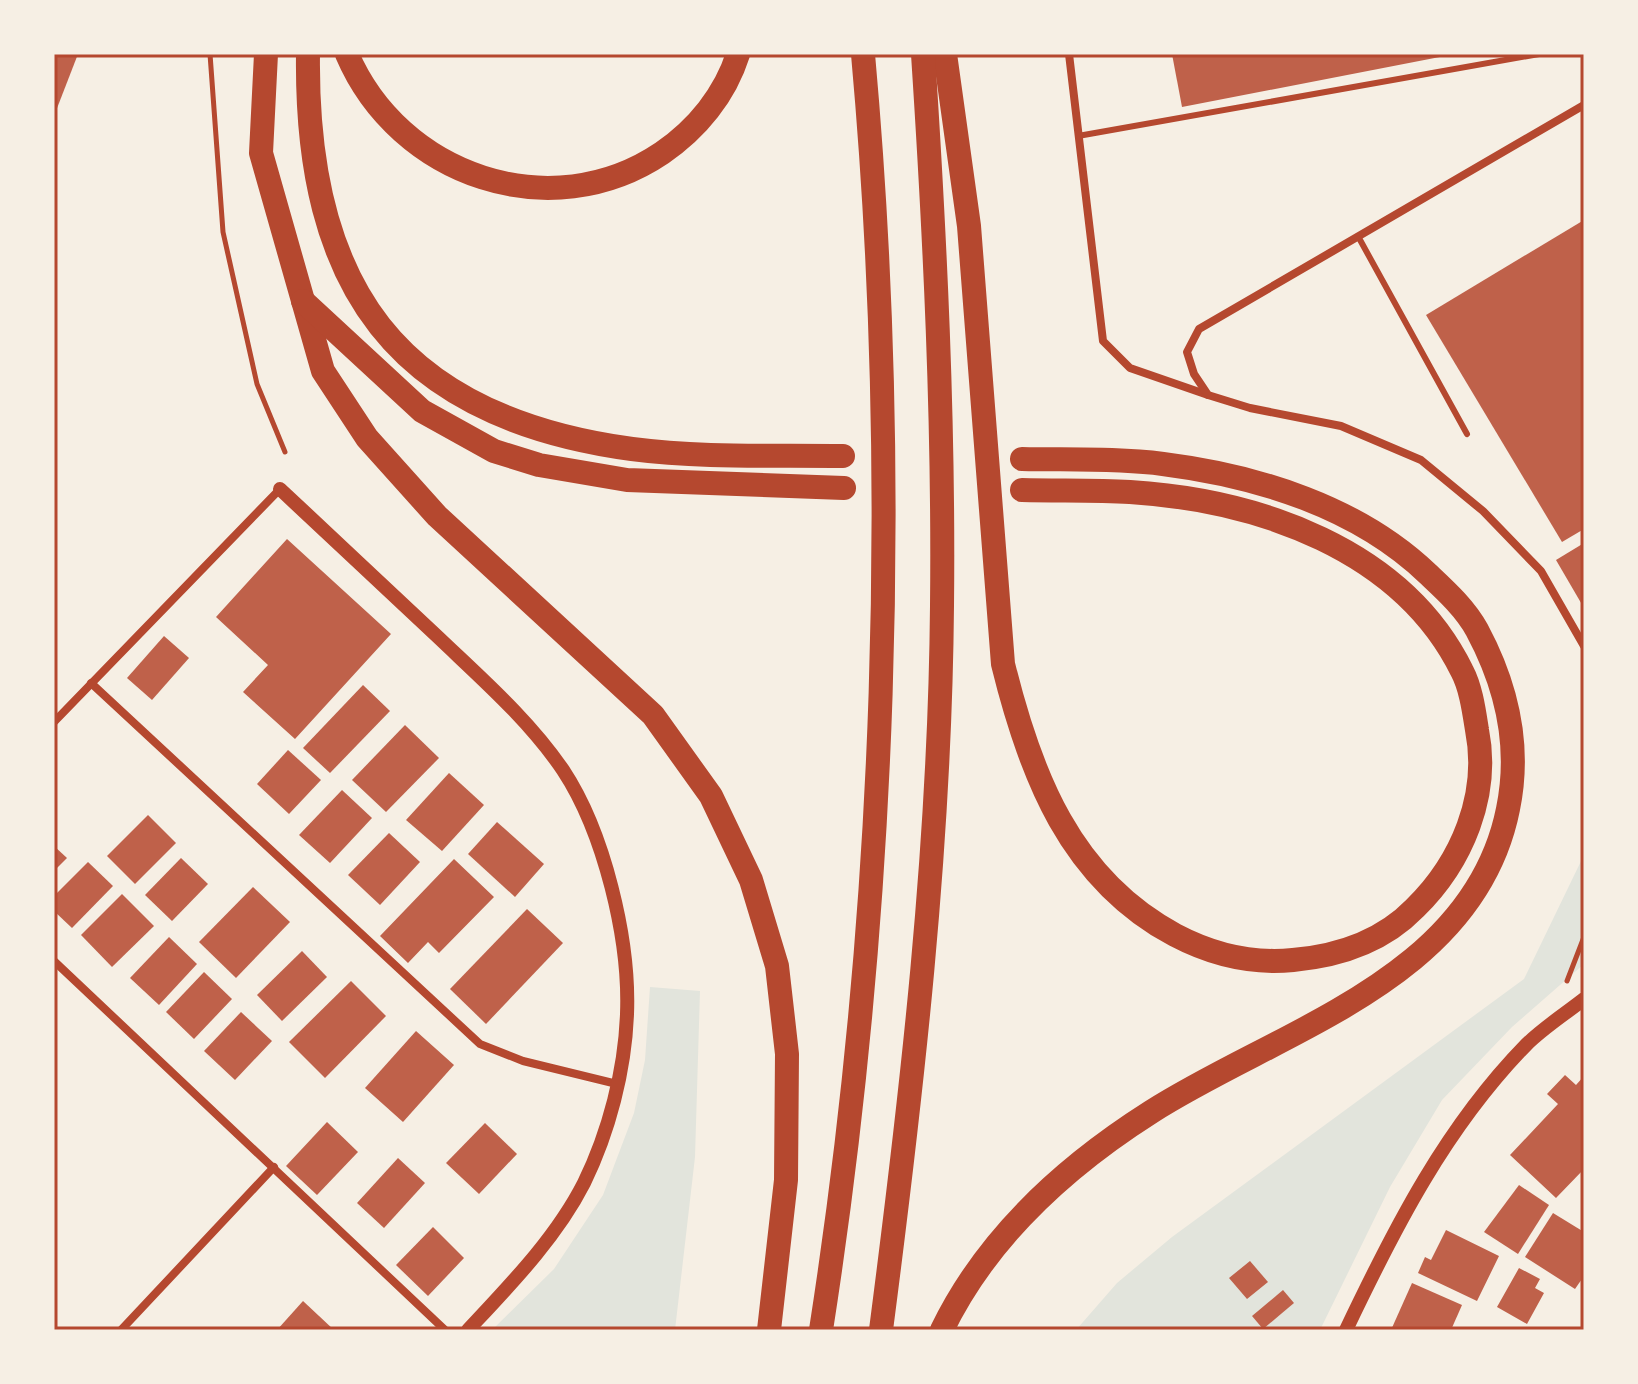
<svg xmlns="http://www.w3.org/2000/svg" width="1638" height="1384" viewBox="0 0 1638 1384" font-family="'Golos Text',sans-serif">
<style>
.green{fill:#e2e4dc}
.building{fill:#bf614a}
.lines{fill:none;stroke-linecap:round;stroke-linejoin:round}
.path{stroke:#b5482f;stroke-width:5}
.service{stroke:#b5482f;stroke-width:6}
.minor{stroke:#b5482f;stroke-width:8}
.tertiary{stroke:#b5482f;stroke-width:14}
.motorway{stroke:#b5482f;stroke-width:24}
.neatline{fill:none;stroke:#b5482f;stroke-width:3}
</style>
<rect width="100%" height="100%" fill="#f6efe4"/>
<g class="green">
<path d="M1584,839V964L1512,1027L1442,1100L1390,1187L1320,1330H1076L1117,1283L1172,1237L1524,979L1583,857Z"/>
<path d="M650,987L700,991L695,1157L675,1330H492L554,1269L603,1195L634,1113L645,1060Z"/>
</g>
<g class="building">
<path d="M54,54H78L54,116Z"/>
<path d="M1172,54H1450V55L1182,107Z"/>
<path d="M1584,220V529L1562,542L1426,315Z"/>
<path d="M287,539L391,634L295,739L243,692L268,665L216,617Z"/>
<path d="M1584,543V608L1556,560Z"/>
<path d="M164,636L189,658L152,700L127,678Z"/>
<path d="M363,685L390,711L330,773L303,748Z"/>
<path d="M405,725L439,758L386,812L352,780Z"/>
<path d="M288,750L321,780L289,814L257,784Z"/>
<path d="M449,773L484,805L442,851L406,820Z"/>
<path d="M342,790L372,818L330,863L299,835Z"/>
<path d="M148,815L176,843L135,884L107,856Z"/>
<path d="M497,822L544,864L515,897L468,854Z"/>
<path d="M389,833L420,862L380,905L348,875Z"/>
<path d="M54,846L67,858L54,871Z"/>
<path d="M181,858L208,884L172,921L145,895Z"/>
<path d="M454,859L494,897L439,953L428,942L408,963L380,936Z"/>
<path d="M88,862L113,886L72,928L54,911V896Z"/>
<path d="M253,887L290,922L236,978L199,942Z"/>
<path d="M122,894L154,926L112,967L81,935Z"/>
<path d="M527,909L563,943L486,1024L450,989Z"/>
<path d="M169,937L197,964L159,1005L130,978Z"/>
<path d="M302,951L327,977L282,1021L257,995Z"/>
<path d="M204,972L232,999L194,1039L166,1012Z"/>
<path d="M351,981L386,1016L325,1078L289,1042Z"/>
<path d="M241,1012L272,1041L235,1080L204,1051Z"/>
<path d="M416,1031L454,1065L403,1122L365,1088Z"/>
<path d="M1565,1075L1576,1085L1584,1076V1169L1556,1198L1510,1155L1558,1104L1547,1094Z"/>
<path d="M327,1122L358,1152L317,1195L286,1166Z"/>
<path d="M485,1123L517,1154L479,1194L446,1163Z"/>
<path d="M398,1158L425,1183L384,1228L357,1203Z"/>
<path d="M1519,1185L1549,1205L1518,1254L1484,1232Z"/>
<path d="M1553,1213L1584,1232V1276L1575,1289L1525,1257Z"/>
<path d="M433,1227L464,1258L428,1296L396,1265Z"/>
<path d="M1446,1230L1499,1256L1477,1301L1418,1273L1425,1257L1431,1260Z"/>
<path d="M1250,1261L1268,1282L1247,1299L1229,1278Z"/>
<path d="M1519,1268L1540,1279L1535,1288L1544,1293L1527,1324L1497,1307Z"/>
<path d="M1412,1283L1462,1305L1451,1330H1391Z"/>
<path d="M1283,1290L1294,1303L1263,1329L1252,1316Z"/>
<path d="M303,1301L334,1330H277Z"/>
</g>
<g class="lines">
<g class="path">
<path d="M210,54L223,232L257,384L285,452"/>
<path d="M1567,981L1584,937"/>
</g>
<g class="service">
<path d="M1078,136L1539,54"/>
<path d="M1359,238L1467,434"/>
</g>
<g class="minor">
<path d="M1069,54L1103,341L1130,368L1208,395"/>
<path d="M1584,105L1199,329L1187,352L1194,374L1208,395L1250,408L1341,426L1421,460L1483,511L1541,571L1584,646"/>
<path d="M91,683L480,1044L523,1061L617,1084"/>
<path d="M54,722L280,489"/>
<path d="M54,961L445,1330"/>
<path d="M121,1330L274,1167"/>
</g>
<g class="tertiary">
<path d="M280,489C333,539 386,588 439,638C482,679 529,720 563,770C604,832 630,939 627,1014C625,1070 609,1132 584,1183C556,1238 510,1285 468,1330"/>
<path d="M1346,1330C1395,1227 1446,1127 1526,1045C1543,1028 1565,1014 1584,999"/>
</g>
<g class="motorway">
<path d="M266,54L261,153L323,371L367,438L437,516L653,715L711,796L751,880L777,966L787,1054L786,1180L769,1330"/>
<path d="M308,54C305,285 395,417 632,449C701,458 773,455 843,456"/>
<path d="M347,54C399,176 551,228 662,153C697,129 725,95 738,54"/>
<path d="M945,54L969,226L1003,664C1030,774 1070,879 1175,935C1211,954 1252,964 1293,960C1338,956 1383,941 1415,908C1462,862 1490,795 1477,730C1474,711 1471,688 1462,671C1402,549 1258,500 1130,492C1094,490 1058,491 1022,490"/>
<path d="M303,301L422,411L494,451L539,465L627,480L844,488"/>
<path d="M821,1330C886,913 901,475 863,54"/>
<path d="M881,1330C912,1091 940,848 942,606C944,422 935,238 923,54"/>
<path d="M942,1330C987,1237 1066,1166 1151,1112C1279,1030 1474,980 1508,809C1521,746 1507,686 1477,630C1465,608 1445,590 1428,574C1358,507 1258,476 1163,464C1117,458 1068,460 1022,459"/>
</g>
</g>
<rect width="1638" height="1384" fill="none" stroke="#f6efe4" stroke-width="112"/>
<rect x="56" y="56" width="1526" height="1272" class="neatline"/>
</svg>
